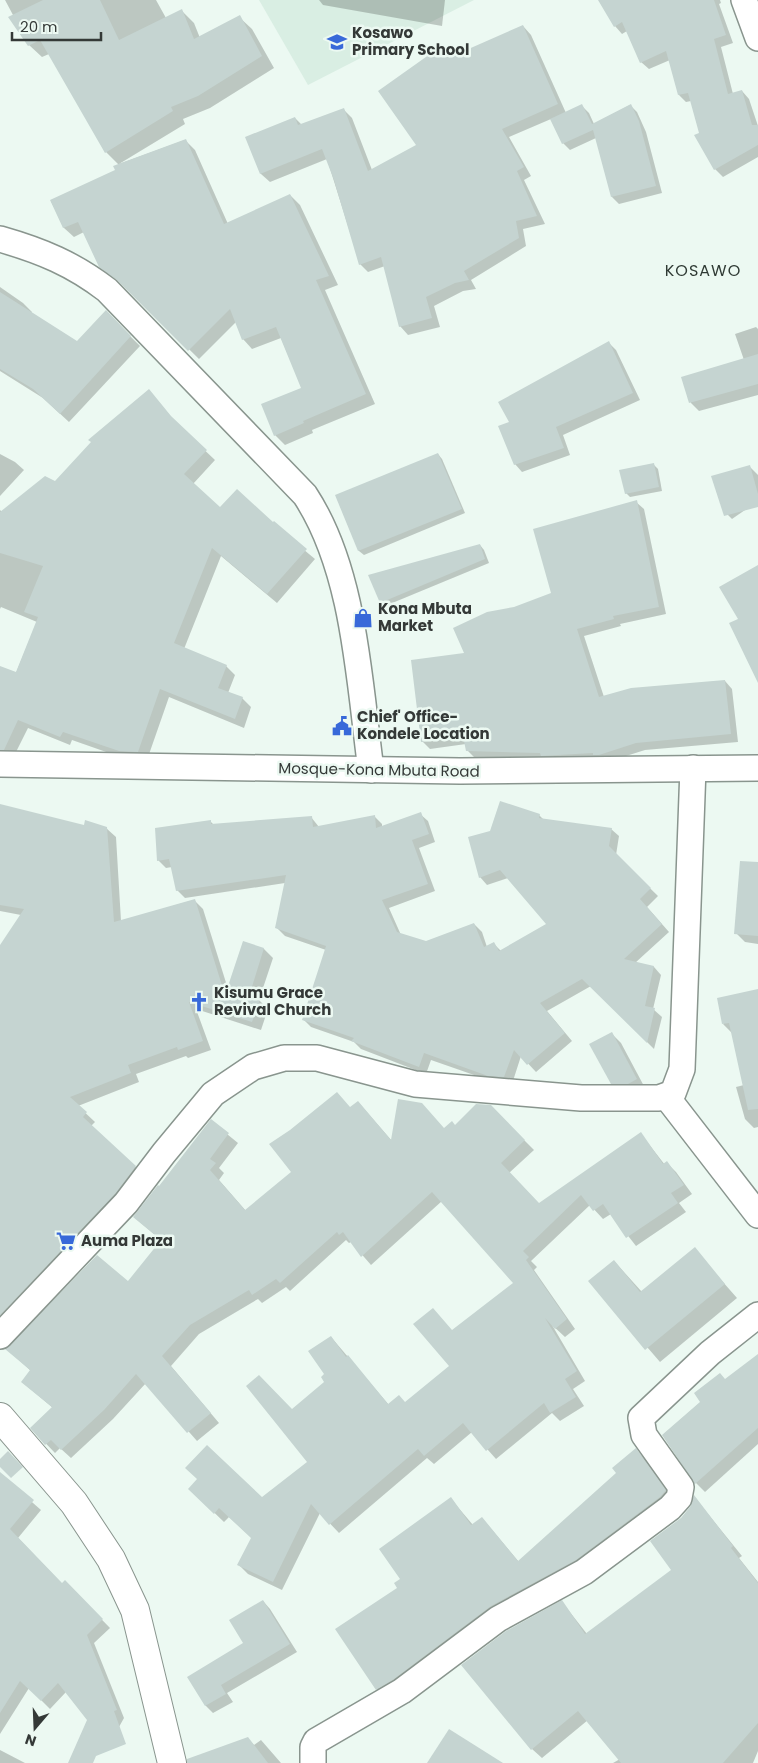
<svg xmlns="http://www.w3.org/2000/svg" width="758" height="1763" viewBox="0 0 758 1763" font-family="Poppins,sans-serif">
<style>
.built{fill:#d9eee3}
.shadow{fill:#0003}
.building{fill:#c5d4d1}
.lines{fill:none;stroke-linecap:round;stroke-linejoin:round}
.street-casing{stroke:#89958e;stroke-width:28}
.secondary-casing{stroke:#89958e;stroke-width:30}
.street{stroke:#fff;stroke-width:25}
.secondary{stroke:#fff;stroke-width:28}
.labels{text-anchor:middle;stroke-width:5;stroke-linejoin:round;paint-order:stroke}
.poi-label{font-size:15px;font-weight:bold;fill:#343937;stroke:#ecf9f2;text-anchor:start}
.street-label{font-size:15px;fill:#343937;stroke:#ecf9f2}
.neighbourhood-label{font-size:16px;letter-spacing:1px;fill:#303b35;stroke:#ecf9f2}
</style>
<rect width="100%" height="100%" fill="#ecf9f2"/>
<path class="built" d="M259,0H474L308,85Z"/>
<g class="shadow">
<path d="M5,0H156L166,18L182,11L194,23L200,38L239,17L252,29L274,68L210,108L183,119L185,124L119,164L185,140L195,150L228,224L290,195L300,205L338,285L325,290L375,404L312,430L313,433L285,445L275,435L302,388L281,338L252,349L243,339L236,322L199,359L128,289L100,266L84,232L74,237L64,228L51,201L117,171L119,165L106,152L49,54L42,57L29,45Z"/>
<path d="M319,0H445L442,26L323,5Z"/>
<path d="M599,0H720L721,3L719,4L733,43L721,47L733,94L742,91L749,99L758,126V157L723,177L715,169L700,133L691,101L686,102L679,95L670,60L649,69L641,62L627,31L622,34L615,26Z"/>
<path d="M523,26L531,35L566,113L582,106L589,113L594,124L630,105L637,112L646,132L662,193L619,204L612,197L596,138L570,150L563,143L551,119L509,137L531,176L524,180L545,224L523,229L526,246L471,280L476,289L463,291L434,306L440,327L408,335L400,326L385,266L368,272L360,264L327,159L270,182L261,174L247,138L295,118L302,125L344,110L352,118L372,170L418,146L440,49L450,58Z"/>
<path d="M0,287L23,303L32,312L31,314L77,343L106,312L140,346L69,422L43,398L0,371Z"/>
<path d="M756,327L758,329V395L699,411L691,403L683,378L744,360L735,334Z"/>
<path d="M609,343L616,350L640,400L563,435L570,455L522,472L515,464L510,422Z"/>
<path d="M149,391L177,424L215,460L193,484L220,509L273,524L315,559L277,603L221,556L184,649L226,666L235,675L228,693L242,698L251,707L244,728L169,697L147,760H129L72,740L70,745L28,728L13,758L0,752V677L16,673L37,622L1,607L0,609V510L2,512L56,483Z"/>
<path d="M0,454L15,462L24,470L0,496Z"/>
<path d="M438,454L442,459L465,513L364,555L359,551L336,496Z"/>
<path d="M653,464L658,469L662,491L630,497L626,493Z"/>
<path d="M749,466L758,475V501L732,519L723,510Z"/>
<path d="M636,502L644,509L666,614L620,624L621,626L584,636L604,697L725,681L732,689L738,742L645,750L607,762L475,758L468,751L466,744L430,749L422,741L466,654L514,608L552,594Z"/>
<path d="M480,545L484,550L489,563L385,606L381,602Z"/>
<path d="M0,811L84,827L106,828L116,837L121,921L194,900L203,909L228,989L244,942L264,949L273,958L259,1000L268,1009L261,1030L196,1009L211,1050L188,1058L186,1056L136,1074L139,1082L78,1106L95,1122L91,1126L144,1175L0,1333V947L21,915L0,911Z"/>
<path d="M420,814L428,821L435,842L419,848L435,891L389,908L401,935L427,943L474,924L482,932L487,947L493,943L501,951L548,925L508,878L487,885L480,877L539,815L544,820L611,829L619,836L616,855L658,896L647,907L669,932L635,963L654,967L661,975L653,1009L662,1017L654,1049L591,986L547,1011L572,1041L536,1072L521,1056L512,1084L497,1083L431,1060L426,1074L361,1049L354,1042L311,1027L303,1019L326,950L285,936L277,928L285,883L185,898L177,890L172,867L166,868L158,860L210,821L214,825L311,817L319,827L374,816L382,824V827Z"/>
<path d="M758,866V944L745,942L736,933Z"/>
<path d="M758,990V1127L754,1128L745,1119L736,1087L744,1085L732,1033L723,1024Z"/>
<path d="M612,1034L621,1043L645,1088L621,1092L612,1083Z"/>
<path d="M358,1102L392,1141L455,1126L490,1106L534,1150L509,1173L539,1204L641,1134L665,1165L667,1163L676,1172L692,1194L679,1203L686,1212L636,1246L611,1214L603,1219L590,1205L531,1261L537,1267L534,1270L575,1329L565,1337L552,1325L585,1381L573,1389L584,1406L560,1421L552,1413L496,1459L472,1432L434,1464L427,1458L339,1533L320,1513L282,1590L248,1574L239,1565L252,1538L229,1517L224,1522L199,1498H262L309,1462L292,1410L326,1382L331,1337L389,1405L405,1403L450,1367L452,1331L515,1283L442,1201L371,1265L351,1242L349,1243L346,1240L290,1291L286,1287L262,1303L258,1299L199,1334L171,1366L219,1423L197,1441L146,1383L113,1419L71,1458L60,1448L55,1453L32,1429L53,1408L22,1382L31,1371L7,1349L129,1283L162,1241L134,1217L159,1188L211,1121L238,1143L219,1168L224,1173L219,1180L246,1211L293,1173Z"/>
<path d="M694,1249L737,1298L660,1362L590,1281L614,1261L642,1292Z"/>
<path d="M758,1355V1444L705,1492L696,1483L663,1435L726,1380Z"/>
<path d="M636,1450L646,1460L675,1503L388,1699L377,1689L398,1588L451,1499L473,1525L482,1518L519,1562L618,1473Z"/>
<path d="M0,1474L41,1510L18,1538L62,1584L65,1582L110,1628L94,1643L124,1718L110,1743L66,1692L50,1709L29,1688L0,1734Z"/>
<path d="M695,1498L742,1556L739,1558L758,1582V1751L753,1763H613L620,1759L588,1720L542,1758L532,1749L562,1602L587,1634L673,1570L682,1519L691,1508Z"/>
<path d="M263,1601L270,1609L297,1652L227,1693L233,1702L213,1713L206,1706L189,1678L245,1643Z"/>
<path d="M247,1738L254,1745L261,1740L281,1763H198Z"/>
<path d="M0,1750L25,1763H0Z"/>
</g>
<g class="building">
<path d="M43,0H100L119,40L182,9L194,39L240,15L262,56L198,96L171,107L173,111L105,153L40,40L28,46L8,17Z"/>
<path d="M598,0H714L726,35L714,39L728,94L742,90L752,125H758V145L714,170L694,135L699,133L688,93L678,95L666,51L640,63L622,22L614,27Z"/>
<path d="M523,25L558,104L502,129L524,167L517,171L537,216L516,221L519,238L464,271L469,280L455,283L426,297L432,318L399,327L381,257L359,265L334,180L322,149L260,174L245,137L295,117L298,125L344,108L368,171L416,145L378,91L440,47L448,58Z"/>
<path d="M582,104L592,124L631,104L639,121L656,186L611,197L593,130L562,144L550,119Z"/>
<path d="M186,139L224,224L290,194L329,276L316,280L366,394L303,421L304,423L274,436L261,404L301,388L276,327L242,340L230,309L188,351L117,280L99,267L78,222L63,228L50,200L115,170L113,166Z"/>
<path d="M0,292L77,341L106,310L131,336L60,414L33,389L0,369Z"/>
<path d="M609,341L633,393L556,427L564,448L514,465L498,426L509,422L498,402Z"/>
<path d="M758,354V384L689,403L681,377Z"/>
<path d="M149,389L171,416L207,450L184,474L220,507L237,489L273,522L274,521L307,549L267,594L212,548L174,643L227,665L218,688L243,697L235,719L160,689L138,752L119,751L63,732L60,737L18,720L4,750H0V666L16,672L38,617L24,612L43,566L0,553V512L45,476L55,481L91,442L88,440Z"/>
<path d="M438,453L462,509L358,551L335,495Z"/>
<path d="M654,463L659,487L625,494L619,470Z"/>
<path d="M750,465L758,494V507L724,516L711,476Z"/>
<path d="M637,500L659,607L613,616L614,619L577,629L599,697L631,688L725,680L731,734L636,743L599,755H593V753L541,756L540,753L466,751L463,736L421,742L411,660L464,653L453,628L487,612L514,607L551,593L533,529Z"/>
<path d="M480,544L485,559L380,603L368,575Z"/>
<path d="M758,565V683L729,623L738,619L719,587Z"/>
<path d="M500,801L540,814L539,818L612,828L609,846L651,888L640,899L662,924L624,959L654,966L645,1006L655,1008L647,1043L582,979L540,1003L565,1033L527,1065L514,1050L504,1077L488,1076L424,1053L419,1067L351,1041L354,1038L302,1020L326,946L275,928L286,875L176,891L169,859L157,861L155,828L211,820V824L312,816L313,827L375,815L376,828L421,812L429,834L412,840L428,884L382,900L397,932L426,941L474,923L484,947L494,942L499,951L546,924L500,870L479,878L468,837L490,831Z"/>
<path d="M0,804L84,825L85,820L107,827L114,922L195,899L225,995L243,941L264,948L251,990L260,999L252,1022L189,1002L203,1041L178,1050L177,1047L128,1065L131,1073L70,1097L87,1112L83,1117L136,1166L115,1194L0,1315V945L24,909L0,905Z"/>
<path d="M740,861L758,862V936L734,934Z"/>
<path d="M758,989V1109L748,1110L729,1023L722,1024L717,998Z"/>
<path d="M612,1032L637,1079L628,1084H611L589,1044Z"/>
<path d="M337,1092L350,1107L358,1101L391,1140L398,1099L422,1103L444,1128L452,1121L455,1125L476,1104L491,1105L525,1140L501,1163L539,1203L641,1132L663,1164L667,1161L684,1185L671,1193L678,1203L626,1238L603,1204L593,1211L581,1195L523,1251L529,1257L526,1260L567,1319L555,1329L545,1318L577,1371L565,1379L576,1397L550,1413L544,1403L486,1451L463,1423L424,1456L418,1449L329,1525L311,1504L273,1582L237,1565L251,1538L219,1508L214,1514L188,1489L197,1479L185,1468L207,1445L262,1497L307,1462L246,1386L259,1375L292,1409L324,1382L321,1377L324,1374L308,1351L331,1336L346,1357L348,1355L388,1404L399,1395L405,1402L449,1366L413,1324L433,1308L452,1330L513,1283L432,1192L361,1257L343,1232L339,1235L337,1232L280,1283L276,1279L252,1295L249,1290L190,1325L162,1356L211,1413L187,1433L136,1374L104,1410L61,1450L51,1440L45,1445L30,1428L52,1407L21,1382L30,1370L5,1349L97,1255L128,1281L161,1240L133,1217L158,1185L159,1186L211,1119L229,1133L210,1159L216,1163L210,1170L245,1210L291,1172L269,1144L290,1130Z"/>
<path d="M695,1247L725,1284L645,1350L588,1281L614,1260L640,1292Z"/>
<path d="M758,1354V1428L695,1484L662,1435L700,1402L694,1393L720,1373L725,1379Z"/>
<path d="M636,1448L666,1490L660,1497L576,1560L491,1606L394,1679L376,1690L335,1629L397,1588L394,1583L400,1579L379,1549L451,1497L471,1525L482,1517L518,1561L616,1473L612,1468Z"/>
<path d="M8,1451L23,1467L11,1478L0,1467V1459Z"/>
<path d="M0,1472L34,1500L10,1529L62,1583L65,1580L103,1619L87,1635L117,1710L114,1711L126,1744L96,1756L93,1763H68L87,1720L58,1683L41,1701L20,1681L0,1713Z"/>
<path d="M694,1495L733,1546L731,1548L758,1583V1723L723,1763H621L578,1711L531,1750L461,1665L506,1631L562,1600L585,1634L671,1570L650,1541L681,1518L690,1507Z"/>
<path d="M263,1600L290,1644L221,1685L226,1694L205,1706L187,1677L243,1643L229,1620Z"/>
<path d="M449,1729L503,1763H427Z"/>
<path d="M248,1737L268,1763H187V1759Z"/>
</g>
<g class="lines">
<defs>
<g id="street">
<path d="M744,0L758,38"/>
<path d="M0,239C42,251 73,264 107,290L305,495C355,571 359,681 371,770"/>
<path d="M0,764L460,771L758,768"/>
<path d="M666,1096L758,1215"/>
<path d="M0,1336L126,1203L164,1153L213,1094L253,1067L284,1058H317L415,1084L581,1098H659L673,1093L682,1069L693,768"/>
<path d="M313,1763V1747L316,1741L402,1691L498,1619L584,1572L670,1508L679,1498L681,1487L644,1435L641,1418L710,1353L758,1315"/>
</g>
<path id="secondary" d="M0,1417L74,1503L111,1559L135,1610L172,1763"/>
</defs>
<use href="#street" class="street-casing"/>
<use href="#secondary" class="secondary-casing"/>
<use href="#street" class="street"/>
<use href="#secondary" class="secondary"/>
</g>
<defs>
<symbol id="school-bare" viewBox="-9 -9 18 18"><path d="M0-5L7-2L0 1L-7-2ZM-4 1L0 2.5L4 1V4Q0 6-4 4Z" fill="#3869d9" stroke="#ecf9f2" stroke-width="2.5" paint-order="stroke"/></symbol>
<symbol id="shop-bare" viewBox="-9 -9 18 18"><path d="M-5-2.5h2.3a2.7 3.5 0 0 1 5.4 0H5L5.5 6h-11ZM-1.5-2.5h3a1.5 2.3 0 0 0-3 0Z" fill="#3869d9" stroke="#ecf9f2" stroke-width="2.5" paint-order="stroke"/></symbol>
<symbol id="civic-bare" viewBox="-9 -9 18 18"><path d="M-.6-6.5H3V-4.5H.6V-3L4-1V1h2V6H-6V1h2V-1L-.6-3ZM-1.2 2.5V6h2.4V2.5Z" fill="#3869d9" stroke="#ecf9f2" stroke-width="2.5" paint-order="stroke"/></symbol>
<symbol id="church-bare" viewBox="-9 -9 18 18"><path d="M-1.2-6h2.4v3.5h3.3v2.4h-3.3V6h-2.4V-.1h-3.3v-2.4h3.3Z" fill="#3869d9" stroke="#ecf9f2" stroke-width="2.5" paint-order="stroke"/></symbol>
<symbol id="supermarket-bare" viewBox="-9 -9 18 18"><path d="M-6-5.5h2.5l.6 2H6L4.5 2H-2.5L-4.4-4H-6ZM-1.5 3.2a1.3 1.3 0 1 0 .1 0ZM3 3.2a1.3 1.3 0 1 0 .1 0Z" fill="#3869d9" stroke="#ecf9f2" stroke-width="2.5" paint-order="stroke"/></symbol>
</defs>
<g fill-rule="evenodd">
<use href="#school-bare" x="323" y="28" width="28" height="28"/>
<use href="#shop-bare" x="349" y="604" width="28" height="28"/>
<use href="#civic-bare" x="328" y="712" width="28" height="28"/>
<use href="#church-bare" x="185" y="988" width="28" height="28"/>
<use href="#supermarket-bare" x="52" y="1227" width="28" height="28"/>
</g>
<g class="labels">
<g class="poi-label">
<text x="352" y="38">Kosawo<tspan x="352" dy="17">Primary School</tspan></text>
<text x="378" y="614">Kona Mbuta<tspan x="378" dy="17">Market</tspan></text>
<text x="357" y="722">Chief' Office-<tspan x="357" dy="17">Kondele Location</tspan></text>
<text x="214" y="998">Kisumu Grace<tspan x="214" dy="17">Revival Church</tspan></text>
<text x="81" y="1246">Auma Plaza</text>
</g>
<g class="street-label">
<text transform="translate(379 770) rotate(1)" y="5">Mosque-Kona Mbuta Road</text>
</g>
<g class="neighbourhood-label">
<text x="703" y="276">KOSAWO</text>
</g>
</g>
<g transform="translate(35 1728) rotate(199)" stroke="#ecf9f2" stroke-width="4" paint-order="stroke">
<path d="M0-4L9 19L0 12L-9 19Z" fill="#343937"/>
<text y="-8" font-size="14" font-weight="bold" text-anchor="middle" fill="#343937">N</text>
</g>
<path d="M12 32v8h89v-8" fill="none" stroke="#343937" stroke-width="2.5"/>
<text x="20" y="32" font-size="15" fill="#343937" stroke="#ecf9f2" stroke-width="4" paint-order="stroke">20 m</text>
</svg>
